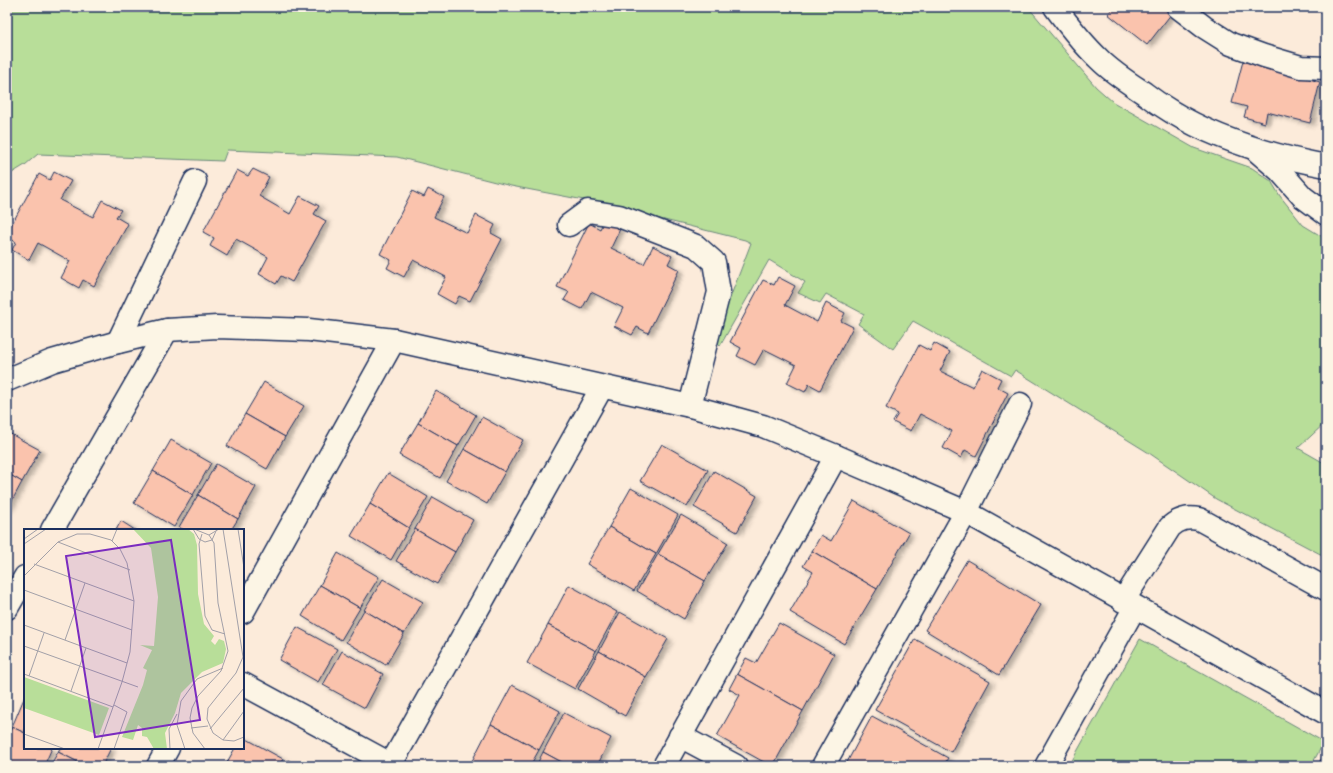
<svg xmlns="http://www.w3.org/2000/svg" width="1333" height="773" viewBox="0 0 1333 773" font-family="Mali,sans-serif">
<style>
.green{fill:#b8de99;stroke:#6a867c}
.building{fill:#fac3ad;stroke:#1b2f5e;filter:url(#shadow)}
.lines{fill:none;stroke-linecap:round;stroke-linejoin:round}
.minor-casing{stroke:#1b2f5e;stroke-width:25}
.minor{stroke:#fcf5e5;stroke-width:22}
.inset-road{fill:none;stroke:#a2a0a8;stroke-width:1}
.view{fill:#7b2cbf;fill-opacity:0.15;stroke:#7b2cbf;stroke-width:2}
.inset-edge{fill:none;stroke:#1b2f5e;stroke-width:2}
</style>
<defs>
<filter id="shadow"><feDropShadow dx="4.5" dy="2.5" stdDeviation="2" flood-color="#0004"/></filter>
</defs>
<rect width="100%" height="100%" fill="#fcebda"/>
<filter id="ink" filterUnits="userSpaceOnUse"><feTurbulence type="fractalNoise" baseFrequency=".025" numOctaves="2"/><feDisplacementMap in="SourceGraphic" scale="8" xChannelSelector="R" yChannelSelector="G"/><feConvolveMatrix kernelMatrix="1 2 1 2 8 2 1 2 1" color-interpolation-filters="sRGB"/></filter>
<g filter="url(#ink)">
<g class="green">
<path d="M7,7H1028L1096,87L1113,102L1194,148L1252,168L1271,181L1280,196L1303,225L1326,239V423H1325L1298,448L1326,464V557L1216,499L1149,453L1015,370L1011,376L913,321L893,349L858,324L864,314L826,294L820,303L798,293L805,282L769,260L720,346L714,340L751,243L745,240L584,200L511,186L397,157L227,150L223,161L38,154L25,165L7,176Z"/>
<path d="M1140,639L1324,742L1311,766H1069Z"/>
</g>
<g class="building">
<path d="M1114,7H1164L1172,13L1147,45L1108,14Z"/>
<path d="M1243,61L1320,82L1310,123L1267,112L1265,123L1244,117L1247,107L1232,103Z"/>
<path d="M253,169L269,177L259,196L290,214L300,196L319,206L314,214L326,221L292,282L281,276L276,284L259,274L268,257L236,239L227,256L210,246L214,238L203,232L237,170L248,176Z"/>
<path d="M54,172L71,181L60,200L93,217L102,200L121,210L116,217L128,224L94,286L83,280L79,288L61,278L70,261L38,243L29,260L12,250L16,242L7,237V233L39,174L50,180Z"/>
<path d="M428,189L444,197L434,217L467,233L476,215L495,225L491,233L502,239L470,301L459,296L455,304L437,294L446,277L413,260L404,277L387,268L391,260L380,254L412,191L424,197Z"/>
<path d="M604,221L620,229L611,248L644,264L653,246L672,256L668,264L679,270L648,333L637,327L632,335L614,326L623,308L591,292L582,309L564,300L569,292L557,287L589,223L600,229Z"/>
<path d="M778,277L795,286L785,305L817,322L826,303L845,313L841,321L853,327L820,390L809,384L805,392L787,383L796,365L764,349L755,365L737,356L741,348L730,342L763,280L774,285Z"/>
<path d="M934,343L950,352L940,371L973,387L982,369L1001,379L997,387L1008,393L976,456L965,450L961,458L943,448L952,431L920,414L911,431L893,422L898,414L886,408L919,345L930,351Z"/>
<path d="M264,382L304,406L285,437L245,414Z"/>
<path d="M436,391L476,415L458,446L418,423Z"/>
<path d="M245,414L285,437L267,469L227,446Z"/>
<path d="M482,417L523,440L505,472L464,449Z"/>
<path d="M418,423L458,446L440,478L399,455Z"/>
<path d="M7,432L40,450L22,482L7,473Z"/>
<path d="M171,440L211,463L193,495L153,471Z"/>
<path d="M662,444L708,470L687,507L640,481Z"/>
<path d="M464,449L505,472L487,504L446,481Z"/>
<path d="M216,464L256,487L238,519L198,495Z"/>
<path d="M153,471L193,495L174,527L134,503Z"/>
<path d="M714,471L757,496L737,532L694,507Z"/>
<path d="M7,473L22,482L7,510Z"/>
<path d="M388,473L428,497L409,528L370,504Z"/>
<path d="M631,488L678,515L656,554L609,527Z"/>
<path d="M198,495L238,519L231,530H184L179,527Z"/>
<path d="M433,497L473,520L455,552L415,529Z"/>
<path d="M854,501L909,533L877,589L812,551L821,535L831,541Z"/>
<path d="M370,504L409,528L391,560L351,536Z"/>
<path d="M681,515L728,543L705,581L658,554Z"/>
<path d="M121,521L135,530H116Z"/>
<path d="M609,527L656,554L634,591L587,564Z"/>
<path d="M415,529L455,552L437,584L396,561Z"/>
<path d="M812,551L877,589L844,644L790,612L813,572L803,566Z"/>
<path d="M338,553L379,577L360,608L320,585Z"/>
<path d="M658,554L705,581L684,619L637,591Z"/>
<path d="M967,560L1041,605L999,675L925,630Z"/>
<path d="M383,579L423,602L404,634L364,610Z"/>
<path d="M320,585L360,608L341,640L302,616Z"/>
<path d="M569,585L617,612L596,651L548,625Z"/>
<path d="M364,610L404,634L386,665L346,642Z"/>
<path d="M620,612L668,639L646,677L599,651Z"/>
<path d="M779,623L834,654L803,711L737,674L746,658L756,663Z"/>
<path d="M548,625L596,651L575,689L527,663Z"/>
<path d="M297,627L337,649L318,682L279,660Z"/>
<path d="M915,639L990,681L951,752L875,710Z"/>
<path d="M342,651L383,674L365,708L323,685Z"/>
<path d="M599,651L646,677L625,716L578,689Z"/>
<path d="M737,674L803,711L773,766H771L717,736L740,695L729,689Z"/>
<path d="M512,685L560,711L539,750L491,724Z"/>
<path d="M25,696V733L12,727Z"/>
<path d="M564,713L611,738L597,766H569L543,752Z"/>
<path d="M872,716L948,758L943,766H845Z"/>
<path d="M491,724L539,750L530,766H477L471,763Z"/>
<path d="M12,727L25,733V748H52L44,766H10L7,765V737Z"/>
<path d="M243,737L283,759L279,766H225L235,748H243Z"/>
<path d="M60,748H111L102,766H86L58,752Z"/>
<path d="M58,752L86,766H50Z"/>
<path d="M543,752L569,766H536Z"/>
<path d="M1323,756L1326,758V766H1317Z"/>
<path d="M288,760L299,766H284Z"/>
</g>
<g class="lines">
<defs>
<g id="minor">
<path d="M1055,7C1069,26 1083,44 1100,60C1113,73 1129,83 1144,93C1153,100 1162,106 1172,112C1218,140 1273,156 1326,166"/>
<path d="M1178,7L1204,27L1231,44L1264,56L1301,67L1326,68"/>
<path d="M1258,152L1280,171L1303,197L1326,214"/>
<path d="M569,225L588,211L619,216L696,246L714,262L719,292L690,406"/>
<path d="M118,342L195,181"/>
<path d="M7,380L52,361L118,342L167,330L217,327L309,330L394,340L690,406L763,426L836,456L966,512L1326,713"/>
<path d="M52,530L167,330"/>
<path d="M1123,601L1170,527C1179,519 1187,517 1199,519L1326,589"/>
<path d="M7,608L25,577"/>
<path d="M243,612L394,340"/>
<path d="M243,684L394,766"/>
<path d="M680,736L736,766"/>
<path d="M158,766L168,748"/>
<path d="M390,766L602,387"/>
<path d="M664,766L836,456"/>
<path d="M823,766L966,512L1020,404"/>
<path d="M1046,766L1135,607"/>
</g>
</defs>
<use href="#minor" class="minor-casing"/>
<use href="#minor" class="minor"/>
</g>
</g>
<g transform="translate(24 529)">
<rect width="220" height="220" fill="#fcebda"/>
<path d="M109,0H164L170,5L173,16L174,65L180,95L190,107L187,112L191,116L195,110L200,112L202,120L199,134L178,143L157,164L151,184L141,204L143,220H130L123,208L118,207V199L114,196L109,211L98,208L119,156L123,141L119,139L128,121L116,116L130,117L134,68L127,19ZM0,148L85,179L75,206L0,179Z" fill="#b8de99"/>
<path class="inset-road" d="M169,0L175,10L181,13L188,11L192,2M170,0L185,6L195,0M199,0L219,128L212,144L184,179L183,190L189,204L199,211L210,212L220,208M214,0L220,39M178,5L175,15L181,87L188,101L201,105M0,10L14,0M88,12L93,0M34,13L106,41M0,15L22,0M10,35L110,72M0,47L34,13L53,5H66L87,11L96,20L103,34L110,72L106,123L98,153L74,220M0,61L108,101M0,96L103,134M41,111L61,54M0,117L114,158M0,145L89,178M5,147L20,104M47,162L62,119M90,176L103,183L90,220M167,199L184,197M186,200L220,159M0,205L41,220M199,211L220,182M146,220L145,200L153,185M161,220L153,196L157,172L173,150L199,139M181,220L169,204L166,189L168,179L174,167L197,142L204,122L194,74L190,14L185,6"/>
<path class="view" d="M147,11L176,191L71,208L42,27Z"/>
<rect width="220" height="220" class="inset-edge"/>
</g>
<rect width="1333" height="773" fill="none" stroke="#fcf5e5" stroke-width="24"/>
<rect x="12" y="12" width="1309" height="749" fill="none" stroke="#1b2f5e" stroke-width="1.5" filter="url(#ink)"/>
</svg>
